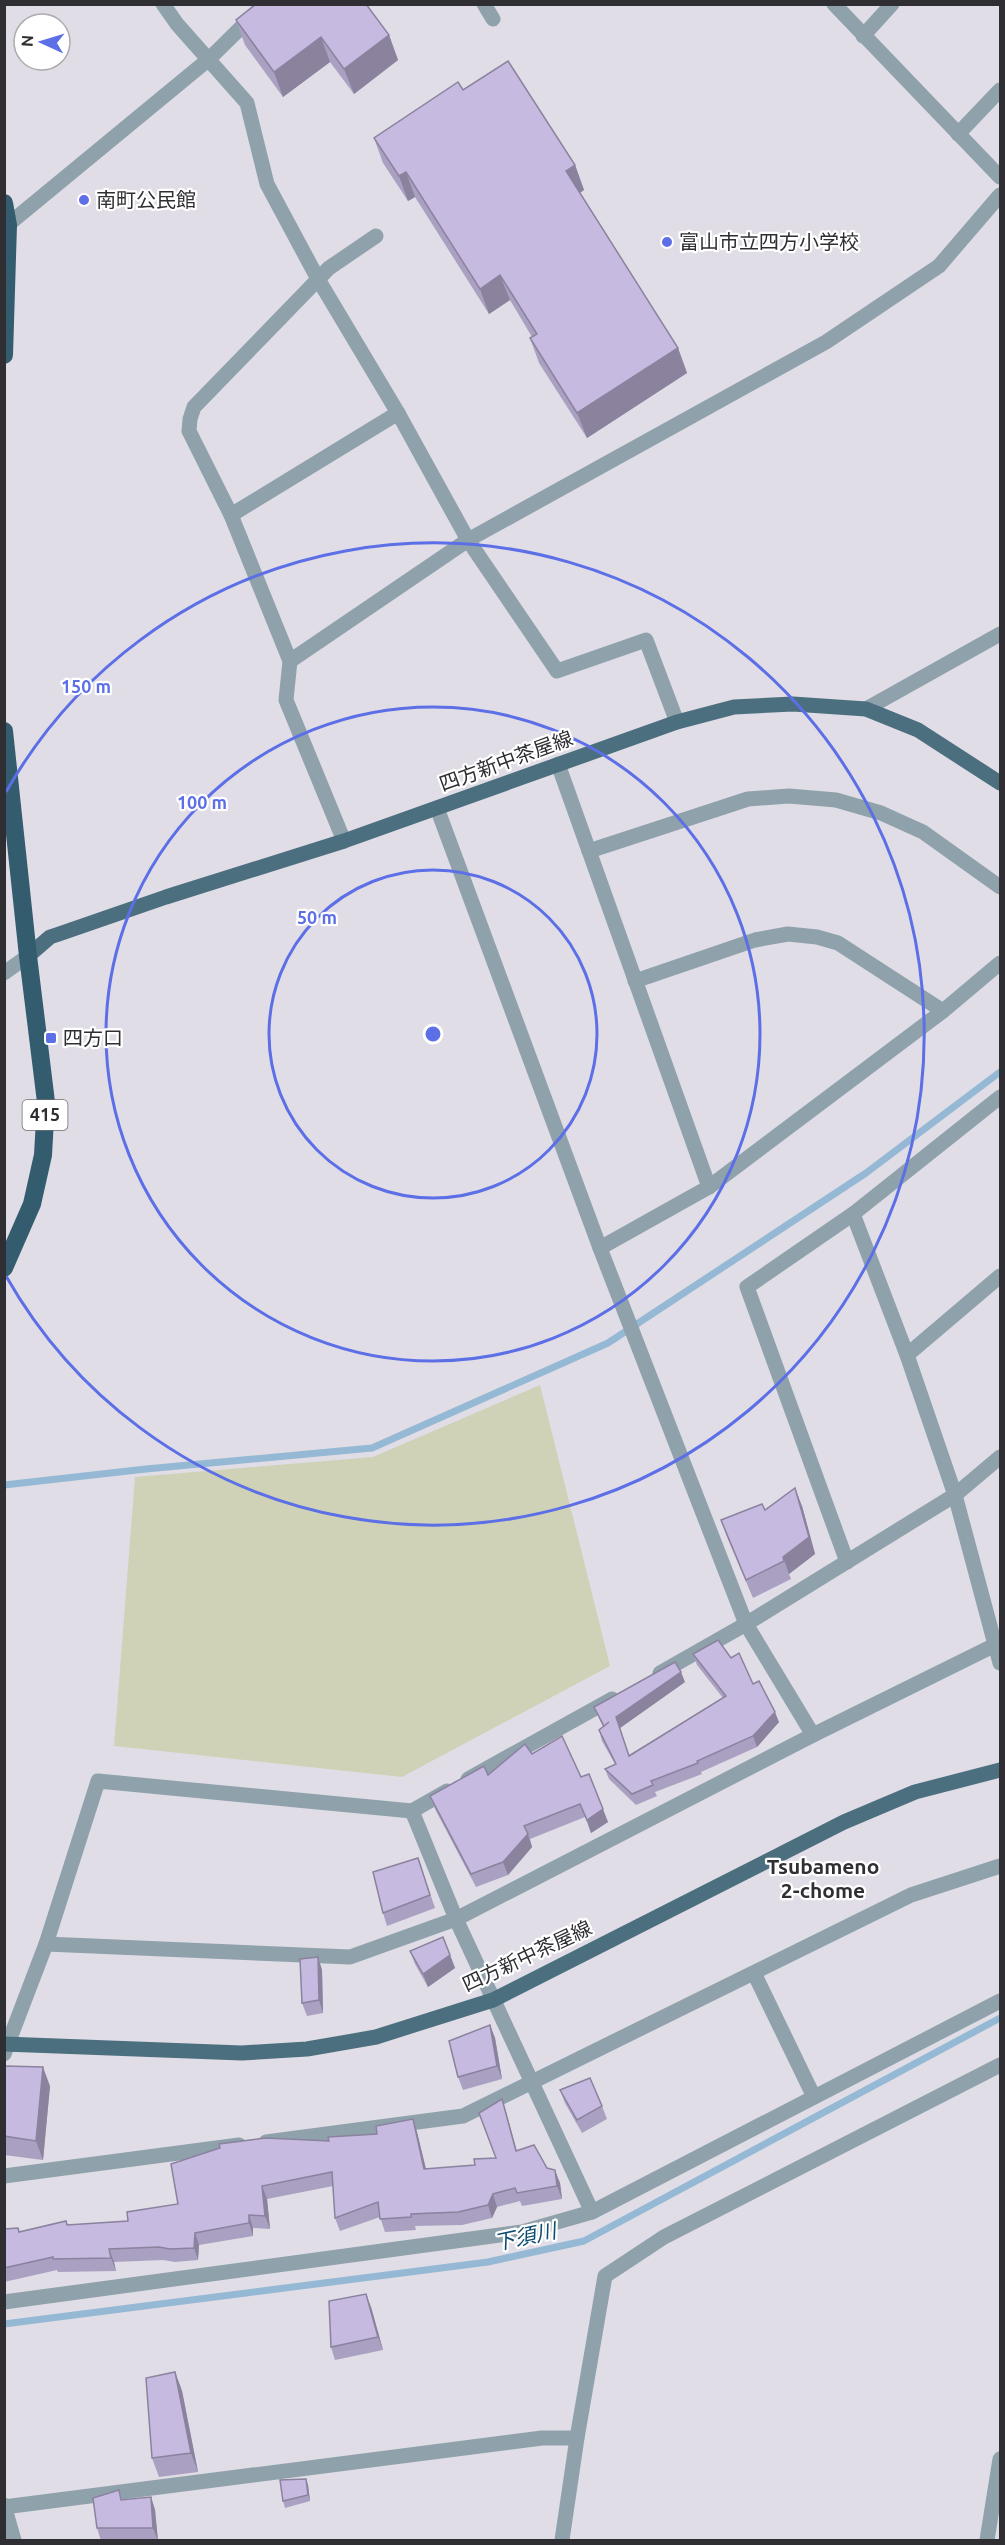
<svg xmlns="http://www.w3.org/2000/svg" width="1005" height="2545" viewBox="0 0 1005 2545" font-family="Ubuntu,'Noto Sans JP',sans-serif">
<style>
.green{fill:#cfd2b6}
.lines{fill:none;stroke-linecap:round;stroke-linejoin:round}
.stream{stroke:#95b9d4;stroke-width:7}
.minor{stroke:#8fa2ab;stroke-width:15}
.major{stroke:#4c6f7f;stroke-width:15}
.highway{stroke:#335c6f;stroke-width:18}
.wall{fill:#aaa0c2}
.shaded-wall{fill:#8b829e}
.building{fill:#c6bae1;stroke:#8b829e;stroke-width:1.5}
.ring{fill:none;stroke:#5c6fe6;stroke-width:3}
.poi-dot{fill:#5c6fe6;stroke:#fff;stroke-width:2}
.labels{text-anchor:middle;stroke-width:4.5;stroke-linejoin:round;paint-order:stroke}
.shield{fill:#fff;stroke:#6d6d70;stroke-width:1.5}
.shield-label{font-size:18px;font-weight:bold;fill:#2f2e32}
.poi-label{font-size:20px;fill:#2f2e32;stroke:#fff;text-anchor:start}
.street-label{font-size:20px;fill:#2f2e32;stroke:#fff}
.neighbourhood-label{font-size:21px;font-weight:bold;fill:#2f2e32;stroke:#fff}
.water-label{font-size:21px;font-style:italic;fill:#0c4c70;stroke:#fff}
.centre{fill:#5c6fe6;stroke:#fff;stroke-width:3}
.ring-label{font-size:18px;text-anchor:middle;font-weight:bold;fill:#5c6fe6;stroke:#fff;stroke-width:4.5;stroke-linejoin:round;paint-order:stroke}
</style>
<rect width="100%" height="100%" fill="#e0dde6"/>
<path class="green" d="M540,1385L610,1666L402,1777L114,1746L135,1477L373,1457Z"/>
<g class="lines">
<g class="stream">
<path d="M4,1485L146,1469L372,1448L608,1343L866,1173L1000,1072"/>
<path d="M4,2324L488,2262L584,2241L1000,2018"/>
</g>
<g class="minor">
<path d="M163,4L177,24L247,103L267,184L318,279L398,413L468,540L557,671L646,640L677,722"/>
<path d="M484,4L493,19"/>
<path d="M834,4L1000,177"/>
<path d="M863,36L892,4"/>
<path d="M958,134L1000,90"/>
<path d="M4,228L209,59L265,4"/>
<path d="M231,515L398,413"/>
<path d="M290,661L468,540L826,342L939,266L1000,195"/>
<path d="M866,709L1000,634"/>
<path d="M558,764L709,1187"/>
<path d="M437,808L600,1248L746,1624L813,1735"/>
<path d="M344,841L286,700L290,661L231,515L189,431L190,419L194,407L329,268L376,236"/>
<path d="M589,851L748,799L789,796L836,800L881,813L923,832L1000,887"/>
<path d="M4,973L28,956"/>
<path d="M635,981L755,940L788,934L817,937L838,943L943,1011"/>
<path d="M853,1214L907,1355L955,1495L1000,1663"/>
<path d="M600,1248L709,1187L943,1011L1000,963"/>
<path d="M907,1355L1000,1276"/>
<path d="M847,1562L747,1287L853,1214L1000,1097"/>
<path d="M660,1673L746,1624L955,1495L1000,1457"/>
<path d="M468,1779L612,1699"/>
<path d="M412,1811L456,1919L592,2212"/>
<path d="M46,1944L350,1957L456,1919L813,1735L995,1645"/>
<path d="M754,1973L814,2097"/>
<path d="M4,2054L46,1944L98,1781L412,1811L447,1791"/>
<path d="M266,2142L463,2116L911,1895L1000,1866"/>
<path d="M4,2176L239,2145"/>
<path d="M4,2302L522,2232L592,2212L1000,2001"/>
<path d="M4,2505L14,2540"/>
<path d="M4,2507L542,2438H577"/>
<path d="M562,2540L577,2438L605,2276L664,2237L1000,2065"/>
<path d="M987,2540L1000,2459"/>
</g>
<g class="major">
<path d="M28,956L50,937L59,934L166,897L344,841L677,722L734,707L793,704L866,709L918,730L1000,783"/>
<path d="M4,2044L242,2053L307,2049L376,2037L493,2000L844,1822L915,1792L1000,1770"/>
</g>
<g class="highway">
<path d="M4,203L8,225L4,355"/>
<path d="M4,731L28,956L46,1102L43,1155L32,1204L4,1268"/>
</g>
</g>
<g class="wall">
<path d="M236,20L389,35L398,60L354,94L330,62L283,97L245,45Z"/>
<path d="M463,90L575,165L584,190L580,193L678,348L687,373L587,438L539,363L530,338L532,337L510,300L489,314L415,197L408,201L383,163L374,138Z"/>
<path d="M802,1506L815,1554L789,1574L791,1579L753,1598L727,1537L721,1520L765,1510Z"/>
<path d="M693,1654L731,1658L753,1684L779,1722L757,1747L701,1772L702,1774L655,1792L657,1796L636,1805L609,1779L605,1769L615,1764L602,1741L599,1730L603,1727L594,1707L685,1682L620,1728L629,1755L723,1698L697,1665Z"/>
<path d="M532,1754L581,1777L608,1822L591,1833L585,1817L530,1839L532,1847L508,1875L476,1887L435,1809L430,1796L488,1775Z"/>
<path d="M418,1858L435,1908L387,1926L383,1913Z"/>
<path d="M410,1951L450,1955L455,1968L428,1987L415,1964Z"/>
<path d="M318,1957L322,1970L323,2013L307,2016L302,2003Z"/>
<path d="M490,2025L495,2038L502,2079L463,2090L458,2077Z"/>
<path d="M4,2066L50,2086L43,2160L4,2155Z"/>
<path d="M560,2090L602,2106L607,2119L582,2133L565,2103Z"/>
<path d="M506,2112L517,2151L547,2168L560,2183L562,2199L522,2206L520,2201L497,2207L492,2218L462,2225L415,2226L416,2230L385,2232L380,2217L340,2231L335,2218L333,2186L267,2199L270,2229L253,2228V2236L199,2245L198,2260L175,2262L163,2260L114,2262L116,2271L58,2272L57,2270L4,2282V2229L18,2228L20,2232L66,2221L68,2225L128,2221L178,2204L329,2141L417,2132L426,2169L475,2165L496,2158Z"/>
<path d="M371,2307L383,2350L335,2360L331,2347Z"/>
<path d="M175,2372L182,2391L198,2472L159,2477L152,2458Z"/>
<path d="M308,2485L310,2501L285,2508L283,2501Z"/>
<path d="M119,2490L123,2500L151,2497L155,2510L158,2541H101L97,2528Z"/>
</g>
<g class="shaded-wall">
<path d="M389,35L398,60L354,94L344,69Z"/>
<path d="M321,37L330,62L283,97L274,72Z"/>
<path d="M575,165L584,190L575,196L566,171Z"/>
<path d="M406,172L415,197L408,201L399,176Z"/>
<path d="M500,275L510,300L489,314L480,289Z"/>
<path d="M678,348L687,373L587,438L577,413Z"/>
<path d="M795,1488L802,1506L815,1554L789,1574L783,1557Z"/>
<path d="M681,1672L685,1682L620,1728L616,1717Z"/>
<path d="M775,1712L779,1722L757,1747L753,1736Z"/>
<path d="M603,1809L608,1822L591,1833L587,1820Z"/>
<path d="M528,1834L532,1847L508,1875L503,1862Z"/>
<path d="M450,1955L455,1968L428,1987L423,1974Z"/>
<path d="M318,1957L322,1970L323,2013L319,2000Z"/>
<path d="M490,2025L495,2038L502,2079L497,2066Z"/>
<path d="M43,2067L50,2086L43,2160L36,2141Z"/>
<path d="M502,2099L506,2112L520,2164L516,2151Z"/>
<path d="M413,2119L417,2132L429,2182L424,2169Z"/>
<path d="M555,2170L560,2183L562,2199L557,2186Z"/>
<path d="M262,2186L267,2199L270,2229L265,2216Z"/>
<path d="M493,2194L497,2207L492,2218L488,2205Z"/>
<path d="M249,2215L253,2228V2236L249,2223Z"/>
<path d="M195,2233L199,2245L198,2260L194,2248Z"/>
<path d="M109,2249L114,2262L116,2271L111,2258Z"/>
<path d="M366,2294L371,2307L383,2350L378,2337Z"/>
<path d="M175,2372L182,2391L198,2472L191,2453Z"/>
<path d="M306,2479L308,2485L310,2501L308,2495Z"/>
<path d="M151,2497L155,2510L158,2541L153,2528Z"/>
</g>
<g class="building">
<path d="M256,4H366L389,35L344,69L321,37L274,72L236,20Z"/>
<path d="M508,61L575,165L566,171L678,348L577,413L530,338L537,334L500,275L480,289L406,172L399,176L374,138L458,82L463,90Z"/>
<path d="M795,1488L809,1537L783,1557L784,1561L746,1580L721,1520L762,1504L765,1510Z"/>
<path d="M718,1640L731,1658L739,1653L753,1684L759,1681L775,1712L753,1736L697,1761L698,1763L651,1781L653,1785L632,1794L605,1769L616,1764L599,1730L609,1722L604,1726L594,1707L675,1662L681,1672L616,1717L629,1756L726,1696L693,1654Z"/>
<path d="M562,1736L581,1777L589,1774L603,1809L587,1820L580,1804L524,1826L528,1834L503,1862L471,1874L430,1796L484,1766L488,1775L525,1744L532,1754Z"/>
<path d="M418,1858L430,1895L383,1913L373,1872Z"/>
<path d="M443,1937L450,1955L423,1974L410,1951Z"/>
<path d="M318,1957L319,2000L302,2003L300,1959Z"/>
<path d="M490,2025L497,2066L458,2077L449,2041Z"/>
<path d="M4,2066L43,2067L36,2141L4,2136Z"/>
<path d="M590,2078L602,2106L577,2120L560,2090Z"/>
<path d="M502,2099L516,2151L534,2145L547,2168L555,2170L557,2186L517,2193L515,2188L493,2194L488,2205L458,2212L411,2214V2217L380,2219L378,2202L335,2218L332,2172L262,2186L265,2216L249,2215V2223L195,2233L194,2248L170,2249L159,2247L109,2249L111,2258L53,2259V2257L4,2268V2229L18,2228L19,2232L66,2221L67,2225L128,2221L127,2212L178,2204L171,2164L220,2148L219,2144L265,2138L329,2141L328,2137L377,2134L376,2126L413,2119L424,2169L475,2165L474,2159L496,2158L479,2113Z"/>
<path d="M366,2294L378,2337L331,2347L329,2301Z"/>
<path d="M175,2372L191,2453L152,2458L146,2378Z"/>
<path d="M306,2479L308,2495L283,2501L280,2480Z"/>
<path d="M119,2490L121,2500L151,2497L153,2528H97L93,2498Z"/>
</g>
<g class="ring">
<circle cx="433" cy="1034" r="164"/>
<circle cx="433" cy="1034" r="327"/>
<path d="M6 792A491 491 0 1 1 6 1276"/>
</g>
<g class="poi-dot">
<circle cx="84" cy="200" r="6"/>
<circle cx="667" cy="242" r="6"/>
<rect x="45" y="1032" width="12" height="12" rx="3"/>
</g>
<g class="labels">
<rect class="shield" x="22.5" y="1100" width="45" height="30" rx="4.5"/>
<g class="shield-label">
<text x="45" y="1121">415</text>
</g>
<g class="poi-label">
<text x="96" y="207">南町公民館</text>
<text x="679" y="249">富山市立四方小学校</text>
<text x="63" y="1045">四方口</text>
</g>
<g class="street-label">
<text transform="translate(506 761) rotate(-20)" y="7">四方新中茶屋線</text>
<text transform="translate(527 1956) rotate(-25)" y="7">四方新中茶屋線</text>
</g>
<g class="neighbourhood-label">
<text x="823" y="1874">Tsubameno<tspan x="823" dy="24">2-chome</tspan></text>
</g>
<g class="water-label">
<text transform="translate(525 2237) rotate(-12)" y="7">下須川</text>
</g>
</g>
<circle cx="433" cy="1034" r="9" class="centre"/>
<g class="ring-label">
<text x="86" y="693">150 m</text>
<text x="202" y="809">100 m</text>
<text x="317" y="924">50 m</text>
</g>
<rect width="1005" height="2545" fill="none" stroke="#2f2e32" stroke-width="12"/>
<g transform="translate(42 42) rotate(274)"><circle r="28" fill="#ffffff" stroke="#acabad" stroke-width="1.5"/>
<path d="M0-4.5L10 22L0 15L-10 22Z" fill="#5c6fe6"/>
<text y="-9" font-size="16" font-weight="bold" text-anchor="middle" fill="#2f2e32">N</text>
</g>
</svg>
